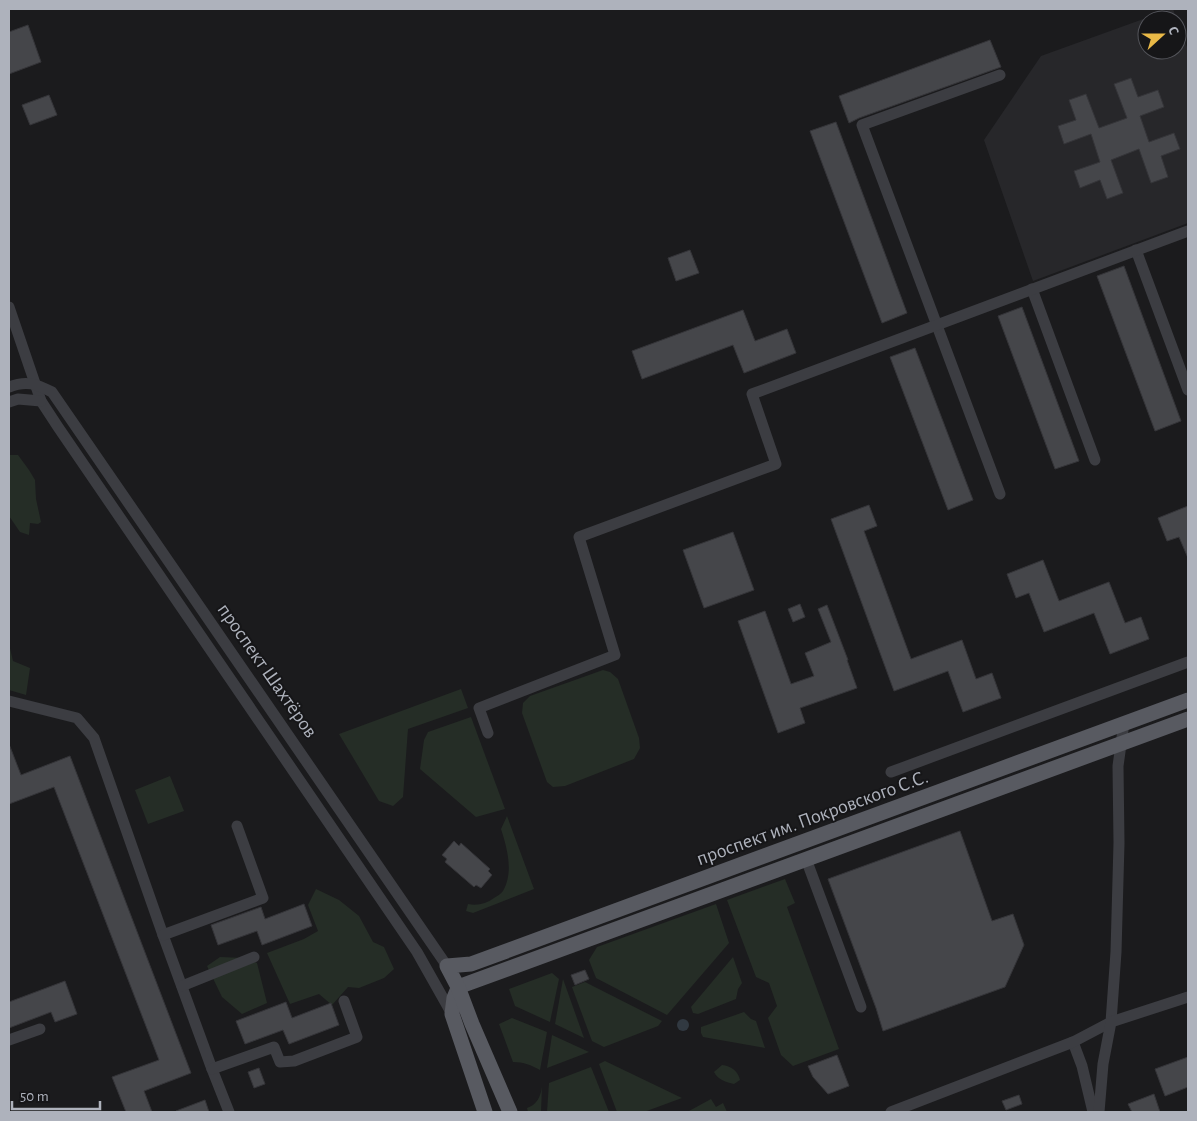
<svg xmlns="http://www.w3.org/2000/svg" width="1197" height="1121" viewBox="0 0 1197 1121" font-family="'Alegreya Sans',sans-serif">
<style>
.built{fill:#27272a}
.green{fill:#252d26}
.water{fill:#313941}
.building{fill:#45464a;stroke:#353539}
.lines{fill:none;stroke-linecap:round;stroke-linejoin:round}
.minor{stroke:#3c3d42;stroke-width:11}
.major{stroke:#585a61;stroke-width:15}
.labels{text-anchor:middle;stroke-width:4;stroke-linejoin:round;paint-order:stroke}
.street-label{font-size:20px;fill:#aeb2bc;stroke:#161618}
</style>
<rect width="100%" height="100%" fill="#1b1b1d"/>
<path class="built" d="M1171,9H1173L1177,20H1147V50H1177V20L1188,50V223L1033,281L984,140L1041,56Z"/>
<g class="green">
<path d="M9,455H18L29,470L35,480L36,499L41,522L38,524L30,523L29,535L20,532L9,516Z"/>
<path d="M9,644L13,661L30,668L26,695L9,690Z"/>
<path d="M603,670L610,672L618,679L639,738L640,748L634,759L565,786L553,787L547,782L522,713L523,703L530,696Z"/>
<path d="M461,689L468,708L408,729L403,797L393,806L379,801L339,734Z"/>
<path d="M471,717L505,809L476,817L420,769L424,740L428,732Z"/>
<path d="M170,776L184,811L148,824L135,790Z"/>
<path d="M507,816L534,889L473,913L466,911L468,904C477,906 486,904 494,898C497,896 501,894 503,891C514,872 507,848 501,829Z"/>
<path d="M785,879L795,903L787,907L839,1049L793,1066L781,1055L768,1018L777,1006L769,983L756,977L727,900Z"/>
<path d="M316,889L339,900L359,916L373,942L384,947L394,969L384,978L359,988L348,987L332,1005L319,994L290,1004L267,953L304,939L318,931L308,905Z"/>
<path d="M716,904L729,943L667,1015L596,978L589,960L597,947Z"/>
<path d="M220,957L244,958L257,963L267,1003L242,1014L222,997L207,966Z"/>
<path d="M733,957L742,983L738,989L736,999L698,1014L693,1013L691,1007Z"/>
<path d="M552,973L559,979L550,1022L515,1006L509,989Z"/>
<path d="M563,979L584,1038L555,1024Z"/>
<path d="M585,982L662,1021L658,1026L604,1047L592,1041L572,987Z"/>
<path d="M744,1012L751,1019L756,1021L765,1048L703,1037L701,1033V1027Z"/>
<path d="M512,1018L547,1032L540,1070C531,1065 524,1062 513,1062L499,1024Z"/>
<path d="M552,1035L589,1052L547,1068Z"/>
<path d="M605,1061L682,1098L644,1112H617L599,1064Z"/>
<path d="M722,1065C731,1066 738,1071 740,1080L734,1084C726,1082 718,1080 714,1072Z"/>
<path d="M591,1067L609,1112H547L549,1083Z"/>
<path d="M542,1086L541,1112H528L527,1108C537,1105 541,1096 542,1086Z"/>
<path d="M711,1099L716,1107L723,1103L727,1112H676L681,1111H689Z"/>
</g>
<circle class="water" cx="683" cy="1025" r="6"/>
<g class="building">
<path d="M28,25L41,62L9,74V32Z"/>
<path d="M990,40L1001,67L859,118L849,123L839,96Z"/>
<path d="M1131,78L1138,97L1158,90L1164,107L1140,116L1149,142L1174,133L1180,149L1161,156L1168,177L1151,183L1139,149L1111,160L1123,193L1107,199L1100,180L1080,188L1074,171L1100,162L1091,134L1064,144L1058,126L1076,120L1069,100L1086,94L1099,128L1127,118L1114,84Z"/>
<path d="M49,95L57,115L30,125L22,105Z"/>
<path d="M836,122L907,313L882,323L810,131Z"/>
<path d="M690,250L699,273L676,281L668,258Z"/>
<path d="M1124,266L1181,421L1155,431L1097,276Z"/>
<path d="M1022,307L1079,461L1055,469L998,316Z"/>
<path d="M743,310L755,341L787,329L796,353L744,373L733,345L642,379L632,351Z"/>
<path d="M915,348L973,500L948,510L890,357Z"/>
<path d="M869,505L877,526L864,531L911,659L962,640L976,679L992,673L1001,698L963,712L948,671L894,691L831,519Z"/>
<path d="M1188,506V558L1179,537L1167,541L1158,518Z"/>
<path d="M733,532L754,590L704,608L683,550Z"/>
<path d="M1043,560L1059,601L1109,582L1125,623L1141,617L1149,639L1110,654L1094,613L1044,632L1029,593L1016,598L1007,574Z"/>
<path d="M800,604L805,617L793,622L788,609Z"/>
<path d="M827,605L848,660H847L857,688L800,708L805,723L778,733L738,621L765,611L791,684L814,676L805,653L831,642L818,609Z"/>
<path d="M9,744L21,775L70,756L191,1073L144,1091L152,1112H126L112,1077L159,1060L54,787L9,804Z"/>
<path d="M960,831L992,921L1013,914L1024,945L1005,987L883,1031L876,1008L828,879Z"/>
<path d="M454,841L459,846L461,843L490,869L488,871L492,875L481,888L476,885L474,887L445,862L447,859L442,855Z"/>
<path d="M304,904L312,926L262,945L257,931L218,945L211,925L261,907L265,919Z"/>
<path d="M585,970L589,979L575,985L571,975Z"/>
<path d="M65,981L77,1014L55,1022L51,1012L9,1028V1002Z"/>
<path d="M286,1002L292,1018L331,1003L339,1025L289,1044L283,1030L245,1044L236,1021Z"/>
<path d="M837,1055L849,1086L828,1094L813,1077L808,1066Z"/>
<path d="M1188,1057V1087L1165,1096L1155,1069Z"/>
<path d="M259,1068L265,1084L254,1088L248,1072Z"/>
<path d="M1154,1094L1160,1112H1132L1128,1104Z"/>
<path d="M1019,1095L1022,1104L1006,1110L1002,1101Z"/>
<path d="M205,1100L209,1112H176V1111Z"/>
</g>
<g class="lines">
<g class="minor">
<path d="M1000,75L862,125L1000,494"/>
<path d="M1136,250L1188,390"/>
<path d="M1032,289L1095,460"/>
<path d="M9,307L41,401L58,427L417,952L452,1014"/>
<path d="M9,387C27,380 36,384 52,392L447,966"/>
<path d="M9,402L18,399L41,401"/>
<path d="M9,701L77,718L94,738L163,935L212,1069L229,1112"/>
<path d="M488,733L479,708L615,655L579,537L776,464L752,394L1188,231"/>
<path d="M891,772L1188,662"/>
<path d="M806,859L861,1007"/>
<path d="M163,935L263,898L237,826"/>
<path d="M182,986L254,957"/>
<path d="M9,1040L40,1029"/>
<path d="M1073,1042L1082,1066L1093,1112"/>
<path d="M212,1069L274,1047L280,1062L294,1061L357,1037L344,1001"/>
<path d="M891,1112L1073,1042L1111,1022L1116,952L1119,843L1118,766L1124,723"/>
<path d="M1099,1112L1103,1064L1111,1022L1188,997"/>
</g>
<g class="major">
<path d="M459,986L454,998L452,1014L485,1112"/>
<path d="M458,987L1188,719"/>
<path d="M510,1112L472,1024L458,987L447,966L471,964L1188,700"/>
</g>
</g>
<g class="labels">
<g class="street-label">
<text transform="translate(268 670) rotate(55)" y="7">проспект Шахтёров</text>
<text transform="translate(812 817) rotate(-20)" y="7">проспект им. Покровского С.С.</text>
</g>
</g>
<rect width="1197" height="1121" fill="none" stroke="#aeb2bc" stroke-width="20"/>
<g transform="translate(1162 35) rotate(69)"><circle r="24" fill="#161618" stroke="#53545a"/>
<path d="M0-4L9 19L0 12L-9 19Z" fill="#e9b947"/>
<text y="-8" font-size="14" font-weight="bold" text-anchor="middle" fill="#aeb2bc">С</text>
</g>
<path d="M12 1101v8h88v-8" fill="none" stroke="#aeb2bc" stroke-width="2.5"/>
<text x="20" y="1101" font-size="15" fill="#aeb2bc" stroke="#161618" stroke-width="4" paint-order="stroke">50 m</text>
</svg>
